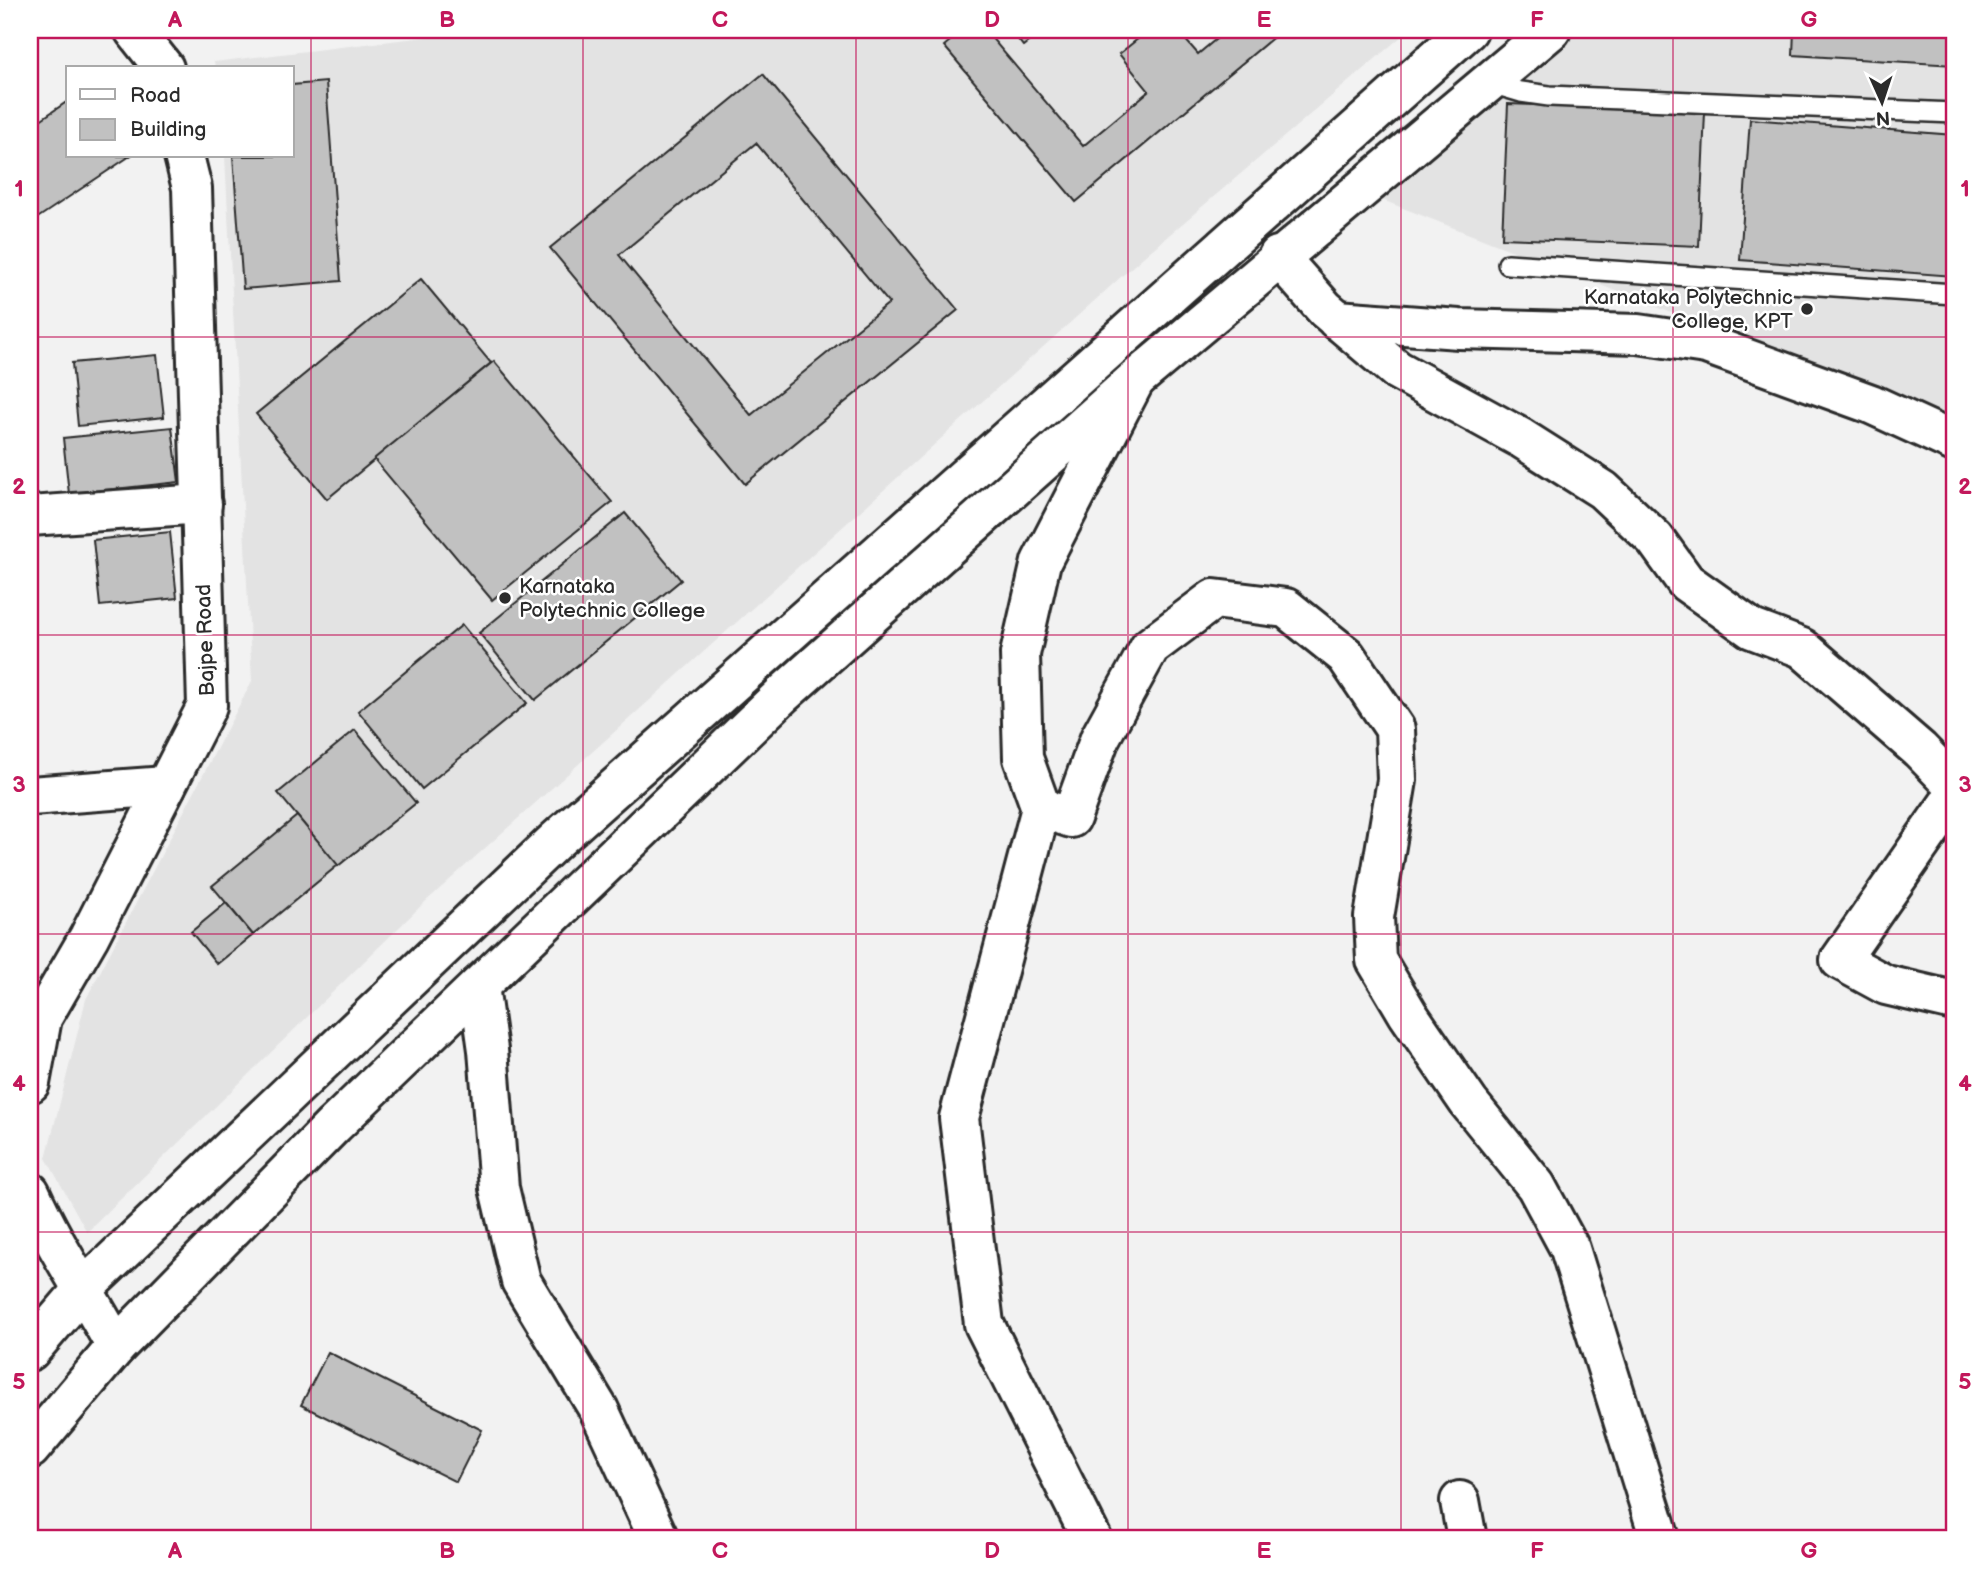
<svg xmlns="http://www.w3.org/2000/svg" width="1984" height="1569" viewBox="0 0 1984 1569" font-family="'Balsamiq Sans',sans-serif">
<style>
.built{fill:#e3e3e3}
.building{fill:#c1c1c1;stroke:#2b2b2b;stroke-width:2;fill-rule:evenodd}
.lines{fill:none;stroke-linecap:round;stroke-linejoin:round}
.service-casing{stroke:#2b2b2b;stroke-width:24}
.minor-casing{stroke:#2b2b2b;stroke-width:44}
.tertiary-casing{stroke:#2b2b2b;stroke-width:44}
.primary-casing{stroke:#2b2b2b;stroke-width:44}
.service{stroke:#fff;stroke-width:19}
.minor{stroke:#fff;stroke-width:38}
.tertiary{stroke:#fff;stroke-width:38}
.primary{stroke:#fff;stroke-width:38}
.grid{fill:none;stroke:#c2185b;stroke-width:2;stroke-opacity:0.55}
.poi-dot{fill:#2b2b2b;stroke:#fff;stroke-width:2.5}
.labels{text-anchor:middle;stroke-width:5;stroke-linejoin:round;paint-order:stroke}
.poi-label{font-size:21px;fill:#2b2b2b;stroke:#fff;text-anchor:end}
.street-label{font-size:21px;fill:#2b2b2b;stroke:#fff}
.neatline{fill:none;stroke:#c2185b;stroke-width:2.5}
.grid-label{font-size:23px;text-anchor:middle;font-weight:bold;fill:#c2185b}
</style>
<rect width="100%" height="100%" fill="#f2f2f2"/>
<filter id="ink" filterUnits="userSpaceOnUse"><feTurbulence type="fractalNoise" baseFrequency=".0143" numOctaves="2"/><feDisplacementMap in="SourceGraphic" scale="14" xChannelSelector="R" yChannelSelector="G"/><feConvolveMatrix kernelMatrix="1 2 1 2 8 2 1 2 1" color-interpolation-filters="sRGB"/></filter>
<g filter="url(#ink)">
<g class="built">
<path d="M484,30L697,34L707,30H1409L1142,258L424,903L87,1232L46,1158L86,999L252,681L225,156H292V68H215L214,62Z"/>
<path d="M1566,30H1954V423L1367,194Z"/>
</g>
<g class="building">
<path d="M963,30H985L1083,146L1149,91L1119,54L1149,30H1177L1198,54L1227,30H1282L1076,202L944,46Z"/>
<path d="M1011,30H1043L1023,46Z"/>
<path d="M1794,30H1954V65L1793,55Z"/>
<path d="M763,74L958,310L745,484L550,248ZM756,143L889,303L751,415L619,255Z"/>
<path d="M326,82L341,281L243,289L233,156H292V85Z"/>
<path d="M68,101V156H130L30,223V127Z"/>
<path d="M1508,104L1705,112L1699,246L1502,238Z"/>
<path d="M1750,119L1954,135V276L1740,260Z"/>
<path d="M421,279L491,363L327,499L256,414Z"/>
<path d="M157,355L164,417L78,426L72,363Z"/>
<path d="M494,361L612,502L492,600L374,459Z"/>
<path d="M172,427L179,482L69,494L63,438Z"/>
<path d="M625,513L681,580L535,700L479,633Z"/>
<path d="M170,532L177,598L100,606L93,540Z"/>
<path d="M462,625L527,703L422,789L358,711Z"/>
<path d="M355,730L416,803L338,866L278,793Z"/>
<path d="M297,816L338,865L253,935L212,886Z"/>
<path d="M226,903L253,935L217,964L191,932Z"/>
<path d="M328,1352L482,1430L456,1482L301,1405Z"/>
</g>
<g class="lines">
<defs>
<g id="service">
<path d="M1487,82L1521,92L1549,96L1954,113"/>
<path d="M1508,264L1954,294"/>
</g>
<g id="minor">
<path d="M1278,256L1325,309L1397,370L1521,438L1603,490L1655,539L1686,582L1752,629L1802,648L1920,750L1954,785"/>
<path d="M1337,320L1459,329L1638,334L1706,344L1871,404L1954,442"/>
<path d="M1134,382L1041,562L1020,654L1023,758L1041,808L1071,818L1100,738L1150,647L1214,599L1286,608L1346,656L1395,729L1397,780L1374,917L1376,960L1408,1014L1469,1103L1536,1186L1570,1249L1660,1539"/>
<path d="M30,516L202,504"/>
<path d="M30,796L166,786"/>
<path d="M1954,796L1840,960L1886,985L1954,1001"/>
<path d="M1041,808L959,1118L984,1324L1092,1539"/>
<path d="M479,986L488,1050L499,1188L521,1281L599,1410L659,1539"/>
<path d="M1460,1501L1467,1539"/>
</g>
<g id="tertiary">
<path d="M134,30L164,68"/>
<path d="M30,1083L42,1018L89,937L207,706L192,188L184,156"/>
<path d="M30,1192C54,1246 88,1295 116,1347"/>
</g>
<g id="primary">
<path d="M30,1351L84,1288L555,841L1468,30"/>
<path d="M30,1449L116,1347L334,1125L783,694L1136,379L1551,30"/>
</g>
</defs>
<use href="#service" class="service-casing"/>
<use href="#minor" class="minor-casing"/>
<use href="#tertiary" class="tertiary-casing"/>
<use href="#primary" class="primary-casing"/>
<use href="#service" class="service"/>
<use href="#minor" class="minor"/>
<use href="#tertiary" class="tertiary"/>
<use href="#primary" class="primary"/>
</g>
</g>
<path class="grid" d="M311,30V1539M583,30V1539M856,30V1539M1128,30V1539M1401,30V1539M1673,30V1539M30,337H1954M30,635H1954M30,934H1954M30,1232H1954"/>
<g class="poi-dot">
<circle cx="1807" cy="309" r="7"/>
<circle cx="505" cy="598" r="7"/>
</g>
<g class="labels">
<g class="poi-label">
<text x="1793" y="304">Karnataka Polytechnic<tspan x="1793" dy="24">College, KPT</tspan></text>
<text x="519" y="593" text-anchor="start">Karnataka<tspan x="519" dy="24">Polytechnic College</tspan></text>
</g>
<g class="street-label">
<text transform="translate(205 640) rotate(-92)" y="7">Bajpe Road</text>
</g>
</g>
<rect width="1984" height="1569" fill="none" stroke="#fff" stroke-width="77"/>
<rect x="66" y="66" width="228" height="91" fill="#ffffff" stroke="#aaaaaa" stroke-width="2"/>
<rect x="80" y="89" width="35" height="10" fill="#ffffff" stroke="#aaaaaa" stroke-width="2"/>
<text x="130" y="102" font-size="21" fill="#2b2b2b">Road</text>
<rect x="80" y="119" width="35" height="21" fill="#c1c1c1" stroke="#aaaaaa" stroke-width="2"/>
<text x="130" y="136" font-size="21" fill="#2b2b2b">Building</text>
<g transform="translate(1882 102) rotate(177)" stroke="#ffffff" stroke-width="5" paint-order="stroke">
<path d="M0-5L12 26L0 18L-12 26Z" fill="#2b2b2b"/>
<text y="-10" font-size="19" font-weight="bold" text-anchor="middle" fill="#2b2b2b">N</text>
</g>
<rect x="38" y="38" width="1908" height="1492" class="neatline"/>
<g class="grid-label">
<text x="175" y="27">A</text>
<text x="447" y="27">B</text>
<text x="720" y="27">C</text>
<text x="992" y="27">D</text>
<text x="1264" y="27">E</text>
<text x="1537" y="27">F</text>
<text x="1809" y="27">G</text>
<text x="19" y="196">1</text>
<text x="1965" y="196">1</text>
<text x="19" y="494">2</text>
<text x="1965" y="494">2</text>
<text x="19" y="792">3</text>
<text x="1965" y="792">3</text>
<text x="19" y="1091">4</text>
<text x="1965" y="1091">4</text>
<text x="19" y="1389">5</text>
<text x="1965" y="1389">5</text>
<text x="175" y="1558">A</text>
<text x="447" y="1558">B</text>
<text x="720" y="1558">C</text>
<text x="992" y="1558">D</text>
<text x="1264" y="1558">E</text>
<text x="1537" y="1558">F</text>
<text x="1809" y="1558">G</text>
</g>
</svg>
